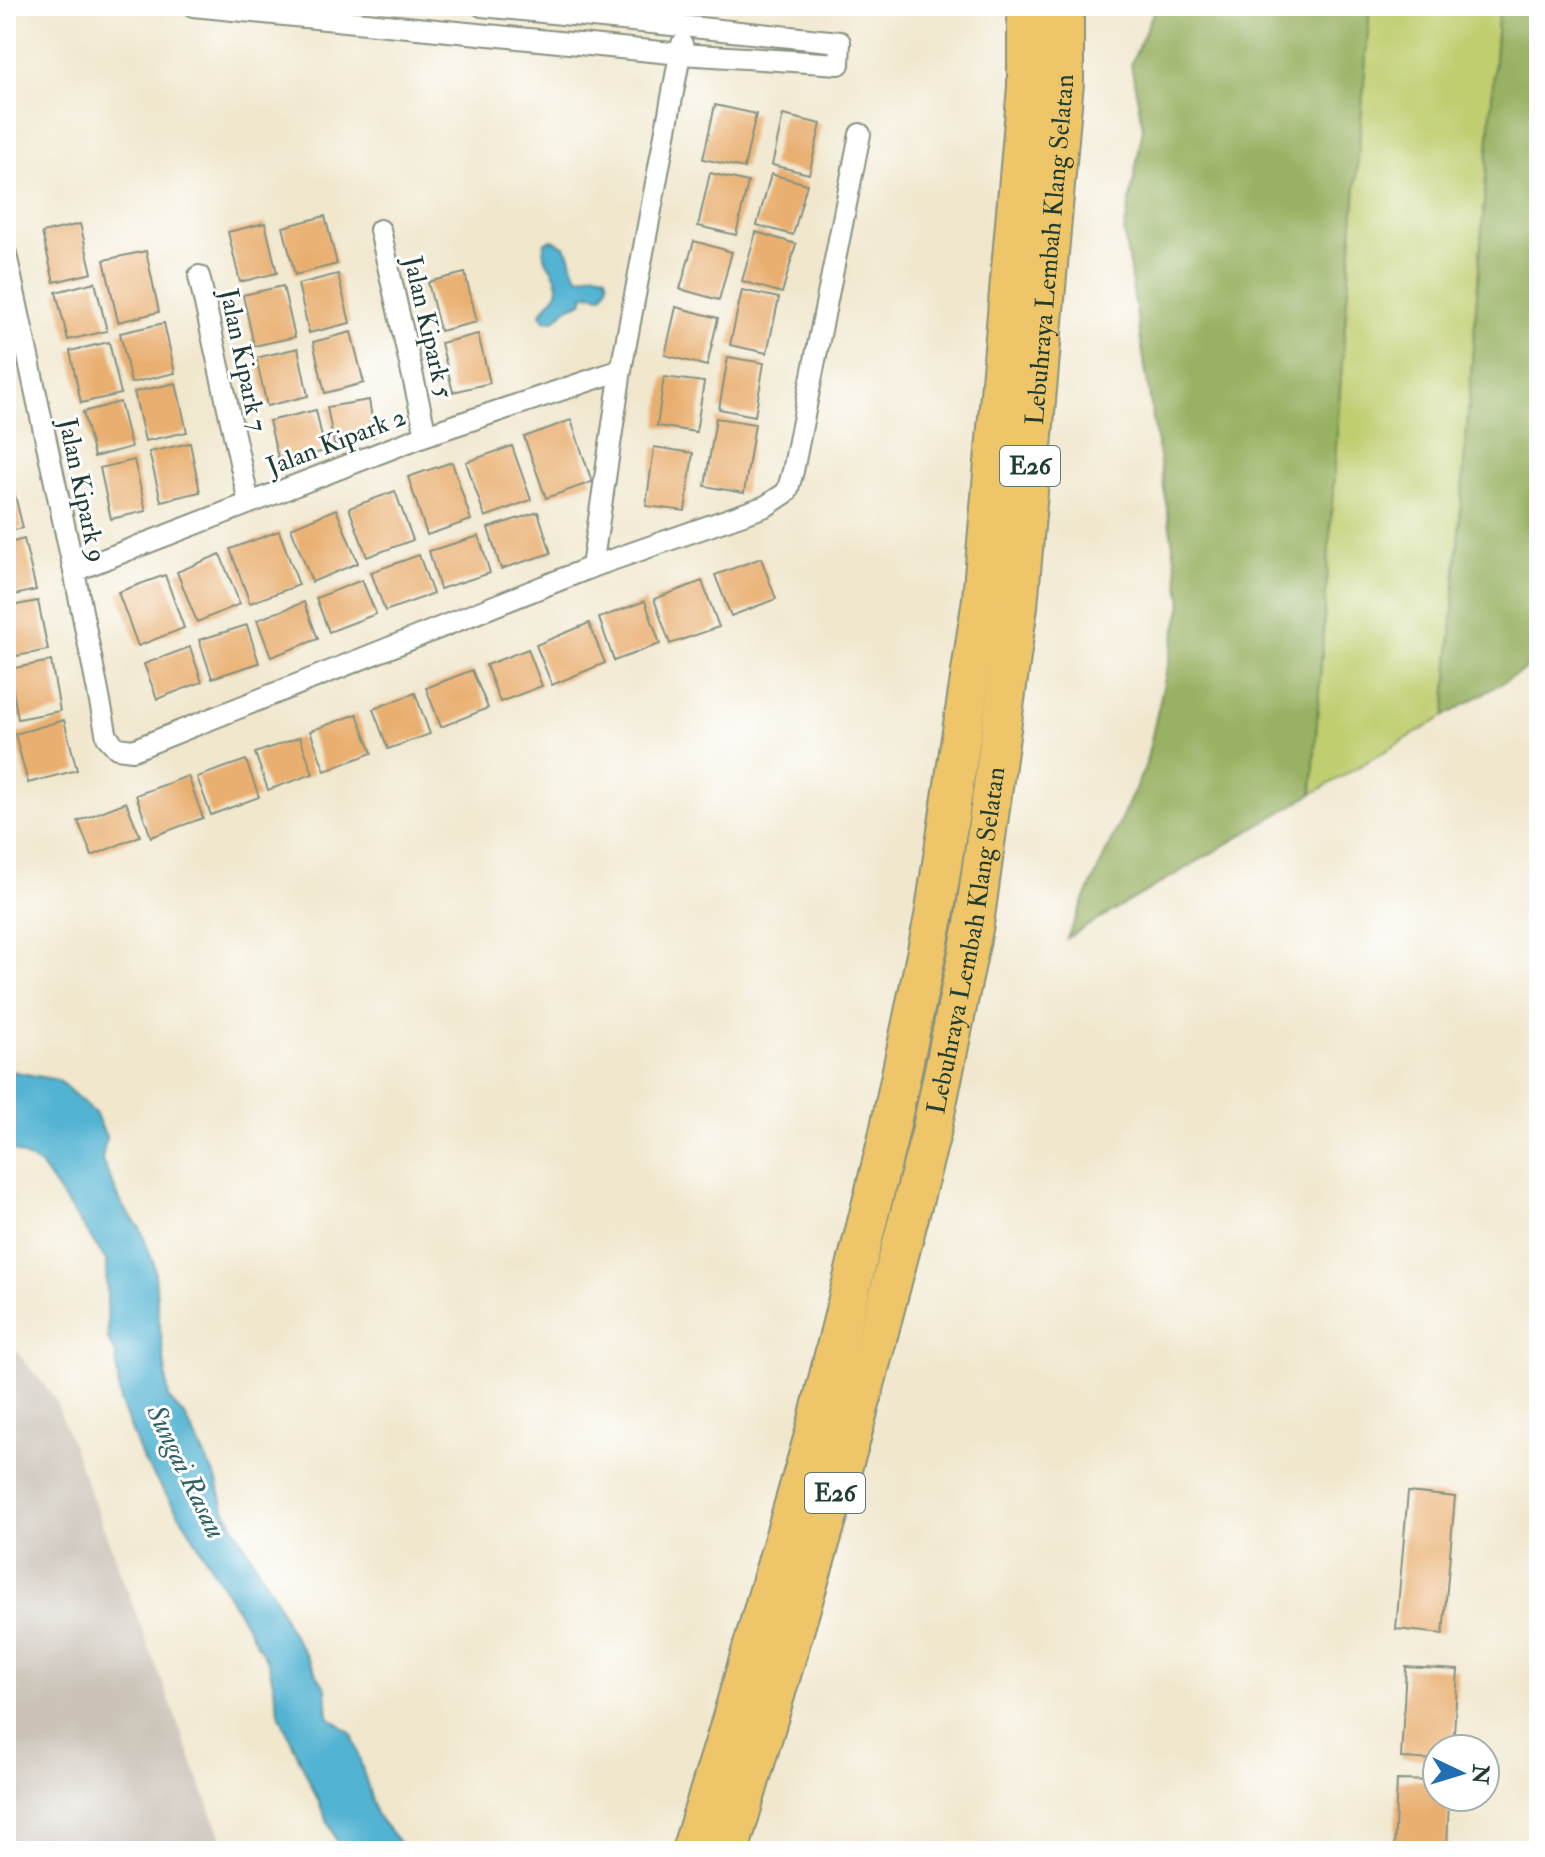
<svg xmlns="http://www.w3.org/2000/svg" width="1545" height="1857" viewBox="0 0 1545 1857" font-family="'IM FELL Double Pica',serif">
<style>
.industrial{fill:#cbc3b8}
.green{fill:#c0ce6f;stroke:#708652;stroke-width:2}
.forest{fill:#98b162;stroke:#5c774b;stroke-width:2}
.water{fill:#53b3d2;stroke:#397883;stroke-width:2}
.building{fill:#e9af70}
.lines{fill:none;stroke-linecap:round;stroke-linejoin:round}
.street-casing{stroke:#889280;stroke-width:24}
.highway-casing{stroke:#889280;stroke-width:42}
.street{stroke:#fff;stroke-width:20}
.highway{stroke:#eec569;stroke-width:38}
.labels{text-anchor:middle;stroke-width:6;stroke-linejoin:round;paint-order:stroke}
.shield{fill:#fff;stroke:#627771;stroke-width:2}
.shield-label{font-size:24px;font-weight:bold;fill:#1f3d34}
.street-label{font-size:26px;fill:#1f3d34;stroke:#fff}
.water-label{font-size:28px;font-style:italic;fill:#2f6063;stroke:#fff}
</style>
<rect width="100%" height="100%" fill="#fff"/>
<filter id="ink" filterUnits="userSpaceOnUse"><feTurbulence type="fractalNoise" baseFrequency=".0125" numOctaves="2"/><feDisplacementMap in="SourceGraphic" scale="16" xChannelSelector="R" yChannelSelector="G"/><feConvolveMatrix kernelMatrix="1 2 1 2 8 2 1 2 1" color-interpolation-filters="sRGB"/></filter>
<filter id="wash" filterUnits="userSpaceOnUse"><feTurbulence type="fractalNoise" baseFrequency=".006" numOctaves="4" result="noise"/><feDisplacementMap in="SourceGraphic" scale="32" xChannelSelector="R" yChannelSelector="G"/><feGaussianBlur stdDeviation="1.8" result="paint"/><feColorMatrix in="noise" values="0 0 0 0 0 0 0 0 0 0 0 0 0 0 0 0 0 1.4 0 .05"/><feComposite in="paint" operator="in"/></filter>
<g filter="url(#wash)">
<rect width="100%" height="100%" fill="#f0e7cd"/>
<path class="industrial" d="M6,1339L54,1397L226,1851H6Z"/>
<path class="green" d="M1370,6H1499L1445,716L1312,794L1340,390Z"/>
<g class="forest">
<path d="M1156,6H1370L1340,390L1312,794L1067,938L1145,767L1182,603L1124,233L1143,128L1131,64Z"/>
<path d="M1499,6H1539V661L1445,716Z"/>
</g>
<g class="water">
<path d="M552,240C576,248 567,262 578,277C591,277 592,269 606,276C609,284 608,290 601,296L590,294L584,295L582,302C576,305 570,306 565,310C557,317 557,323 545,320L541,314C545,302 559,299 558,286C557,267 538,263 545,242Z"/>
<path d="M6,1064L10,1071L58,1080L95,1113L106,1137L102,1160L123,1207L140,1228L154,1264L158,1311L169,1399L186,1418L217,1481L224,1509L274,1596L287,1625L326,1689L328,1716L352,1734L376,1814L406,1851H341L280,1716L269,1664L187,1526L143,1460L120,1401L116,1354L108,1340L106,1260L40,1165L6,1146Z"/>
</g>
<g id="blocks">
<g class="building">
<path d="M715,105L756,114L744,168L703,159Z"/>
<path d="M783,115L821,124L809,174L772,165Z"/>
<path d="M710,173L748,182L736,235L698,226Z"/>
<path d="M771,174L807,184L793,235L757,225Z"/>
<path d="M325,216L337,264L295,275L283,227Z"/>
<path d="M265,223L277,273L240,282L228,232Z"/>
<path d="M80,224L92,273L54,282L42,233Z"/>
<path d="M756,232L796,244L782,293L742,281Z"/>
<path d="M694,241L732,252L719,300L680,289Z"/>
<path d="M146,251L159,312L118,322L104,260Z"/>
<path d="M465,273L477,322L440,331L428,282Z"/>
<path d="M338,274L350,323L309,333L298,284Z"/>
<path d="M95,282L107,331L68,340L56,292Z"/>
<path d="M283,286L295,337L254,346L243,295Z"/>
<path d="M742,290L779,298L767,353L730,345Z"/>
<path d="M676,307L718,318L707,366L665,355Z"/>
<path d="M164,323L175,373L131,383L120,333Z"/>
<path d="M351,332L364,383L325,393L313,342Z"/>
<path d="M478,334L490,383L453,392L441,343Z"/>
<path d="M109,342L121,394L81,403L70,351Z"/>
<path d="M298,348L308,396L267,406L256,358Z"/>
<path d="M728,357L764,363L755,416L719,409Z"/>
<path d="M664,377L704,382L696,432L657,426Z"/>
<path d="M176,383L187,432L145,441L134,392Z"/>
<path d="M369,400L375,436L334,444L327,407Z"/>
<path d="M120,402L131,447L94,457L83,412Z"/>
<path d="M316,410L325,451L279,462L269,421Z"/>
<path d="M716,418L755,424L744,493L705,486Z"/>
<path d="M571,420L592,482L546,498L524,437Z"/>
<path d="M190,443L200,492L161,501L149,452Z"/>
<path d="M512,446L531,500L485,517L466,462Z"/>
<path d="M654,447L693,453L685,511L646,506Z"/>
<path d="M134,460L146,511L111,519L100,468Z"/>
<path d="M452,462L471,520L427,535L408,477Z"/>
<path d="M11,479L23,528L6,532V480Z"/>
<path d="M395,491L413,540L367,557L349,508Z"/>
<path d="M336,509L358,563L312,582L291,528Z"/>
<path d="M538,512L551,553L501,569L488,528Z"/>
<path d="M279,531L299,585L250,603L230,549Z"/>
<path d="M479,536L490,573L440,589L429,551Z"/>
<path d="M24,539L36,590L6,597V544Z"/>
<path d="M220,554L240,604L197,622L177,572Z"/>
<path d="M419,555L433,594L385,611L371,572Z"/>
<path d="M761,558L776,599L731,616L715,575Z"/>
<path d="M165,575L184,628L138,646L118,592Z"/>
<path d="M362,580L376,614L329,632L316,598Z"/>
<path d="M702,581L719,627L670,644L654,599Z"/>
<path d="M38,601L48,650L6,658V607Z"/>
<path d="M645,601L660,644L614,661L599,618Z"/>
<path d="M304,602L318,639L271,657L257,620Z"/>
<path d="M589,623L605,663L552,685L536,645Z"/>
<path d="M247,625L259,663L212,678L199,640Z"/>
<path d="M190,647L202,682L157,699L144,664Z"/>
<path d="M528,649L542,686L500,702L486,665Z"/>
<path d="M51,661L60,711L18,719L9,669Z"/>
<path d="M472,670L488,708L441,727L426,688Z"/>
<path d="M415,693L430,734L388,749L373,709Z"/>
<path d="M357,714L372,753L325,771L310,731Z"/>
<path d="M64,720L77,770L28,783L15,734Z"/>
<path d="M300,737L313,774L268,790L255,753Z"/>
<path d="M246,760L259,797L211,815L197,777Z"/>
<path d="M188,776L203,818L151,837L136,795Z"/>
<path d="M126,802L140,836L92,856L78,821Z"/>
<path d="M1408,1492L1455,1497L1443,1634L1396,1629Z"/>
<path d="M1406,1667L1458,1670L1453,1749H1437V1760L1401,1758Z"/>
<path d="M1397,1780L1437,1781V1797H1449L1447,1851H1394Z"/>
</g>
</g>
</g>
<g filter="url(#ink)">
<use href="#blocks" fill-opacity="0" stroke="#889280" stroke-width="2"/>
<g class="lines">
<defs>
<g id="street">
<path d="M193,6L681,54L839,64L840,42L482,6"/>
<path d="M380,230L426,435"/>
<path d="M6,254L74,571L107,737L117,748L133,750L592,567L766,506L787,492L793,471L860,134"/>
<path d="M199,276L249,503"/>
<path d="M592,567L621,370L682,44"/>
<path d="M74,571L426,435L621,370"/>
</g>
<g id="highway">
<path d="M691,1851L727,1735L815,1432L887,1142L934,917L982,599L1027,87V6"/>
<path id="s1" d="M729,1851L851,1438L931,1133L974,924L1018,606L1064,82V6"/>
</g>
</defs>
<use href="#street" class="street-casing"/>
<use href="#highway" class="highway-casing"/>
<use href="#street" class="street"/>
<use href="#highway" class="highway"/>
</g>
</g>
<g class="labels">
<g class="shield">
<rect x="1000" y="446" width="60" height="40" rx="6"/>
<rect x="805" y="1473" width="60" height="40" rx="6"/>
</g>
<g class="shield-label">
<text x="1030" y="474">E26</text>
<text x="835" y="1501">E26</text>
</g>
<g class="street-label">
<text dy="9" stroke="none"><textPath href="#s1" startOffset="1638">Lebuhraya Lembah Klang Selatan</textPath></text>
<text transform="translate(429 327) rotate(77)" y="9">Jalan Kipark 5</text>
<text transform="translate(244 360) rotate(78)" y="9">Jalan Kipark 7</text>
<text transform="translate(336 441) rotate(-21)" y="9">Jalan Kipark 2</text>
<text transform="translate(83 490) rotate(78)" y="9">Jalan Kipark 9</text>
<text dy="9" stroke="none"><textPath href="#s1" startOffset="942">Lebuhraya Lembah Klang Selatan</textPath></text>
</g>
<g class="water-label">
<text transform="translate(187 1471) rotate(64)" y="10">Sungai Rasau</text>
</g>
</g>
<rect width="1545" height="1857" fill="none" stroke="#fff" stroke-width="32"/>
<g transform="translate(1461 1773) rotate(94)"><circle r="38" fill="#ffffff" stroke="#a5b1ae" stroke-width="2"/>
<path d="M0-6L14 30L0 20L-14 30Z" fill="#1f6fb2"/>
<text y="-12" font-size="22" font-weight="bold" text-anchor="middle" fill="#1f3d34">N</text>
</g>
</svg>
